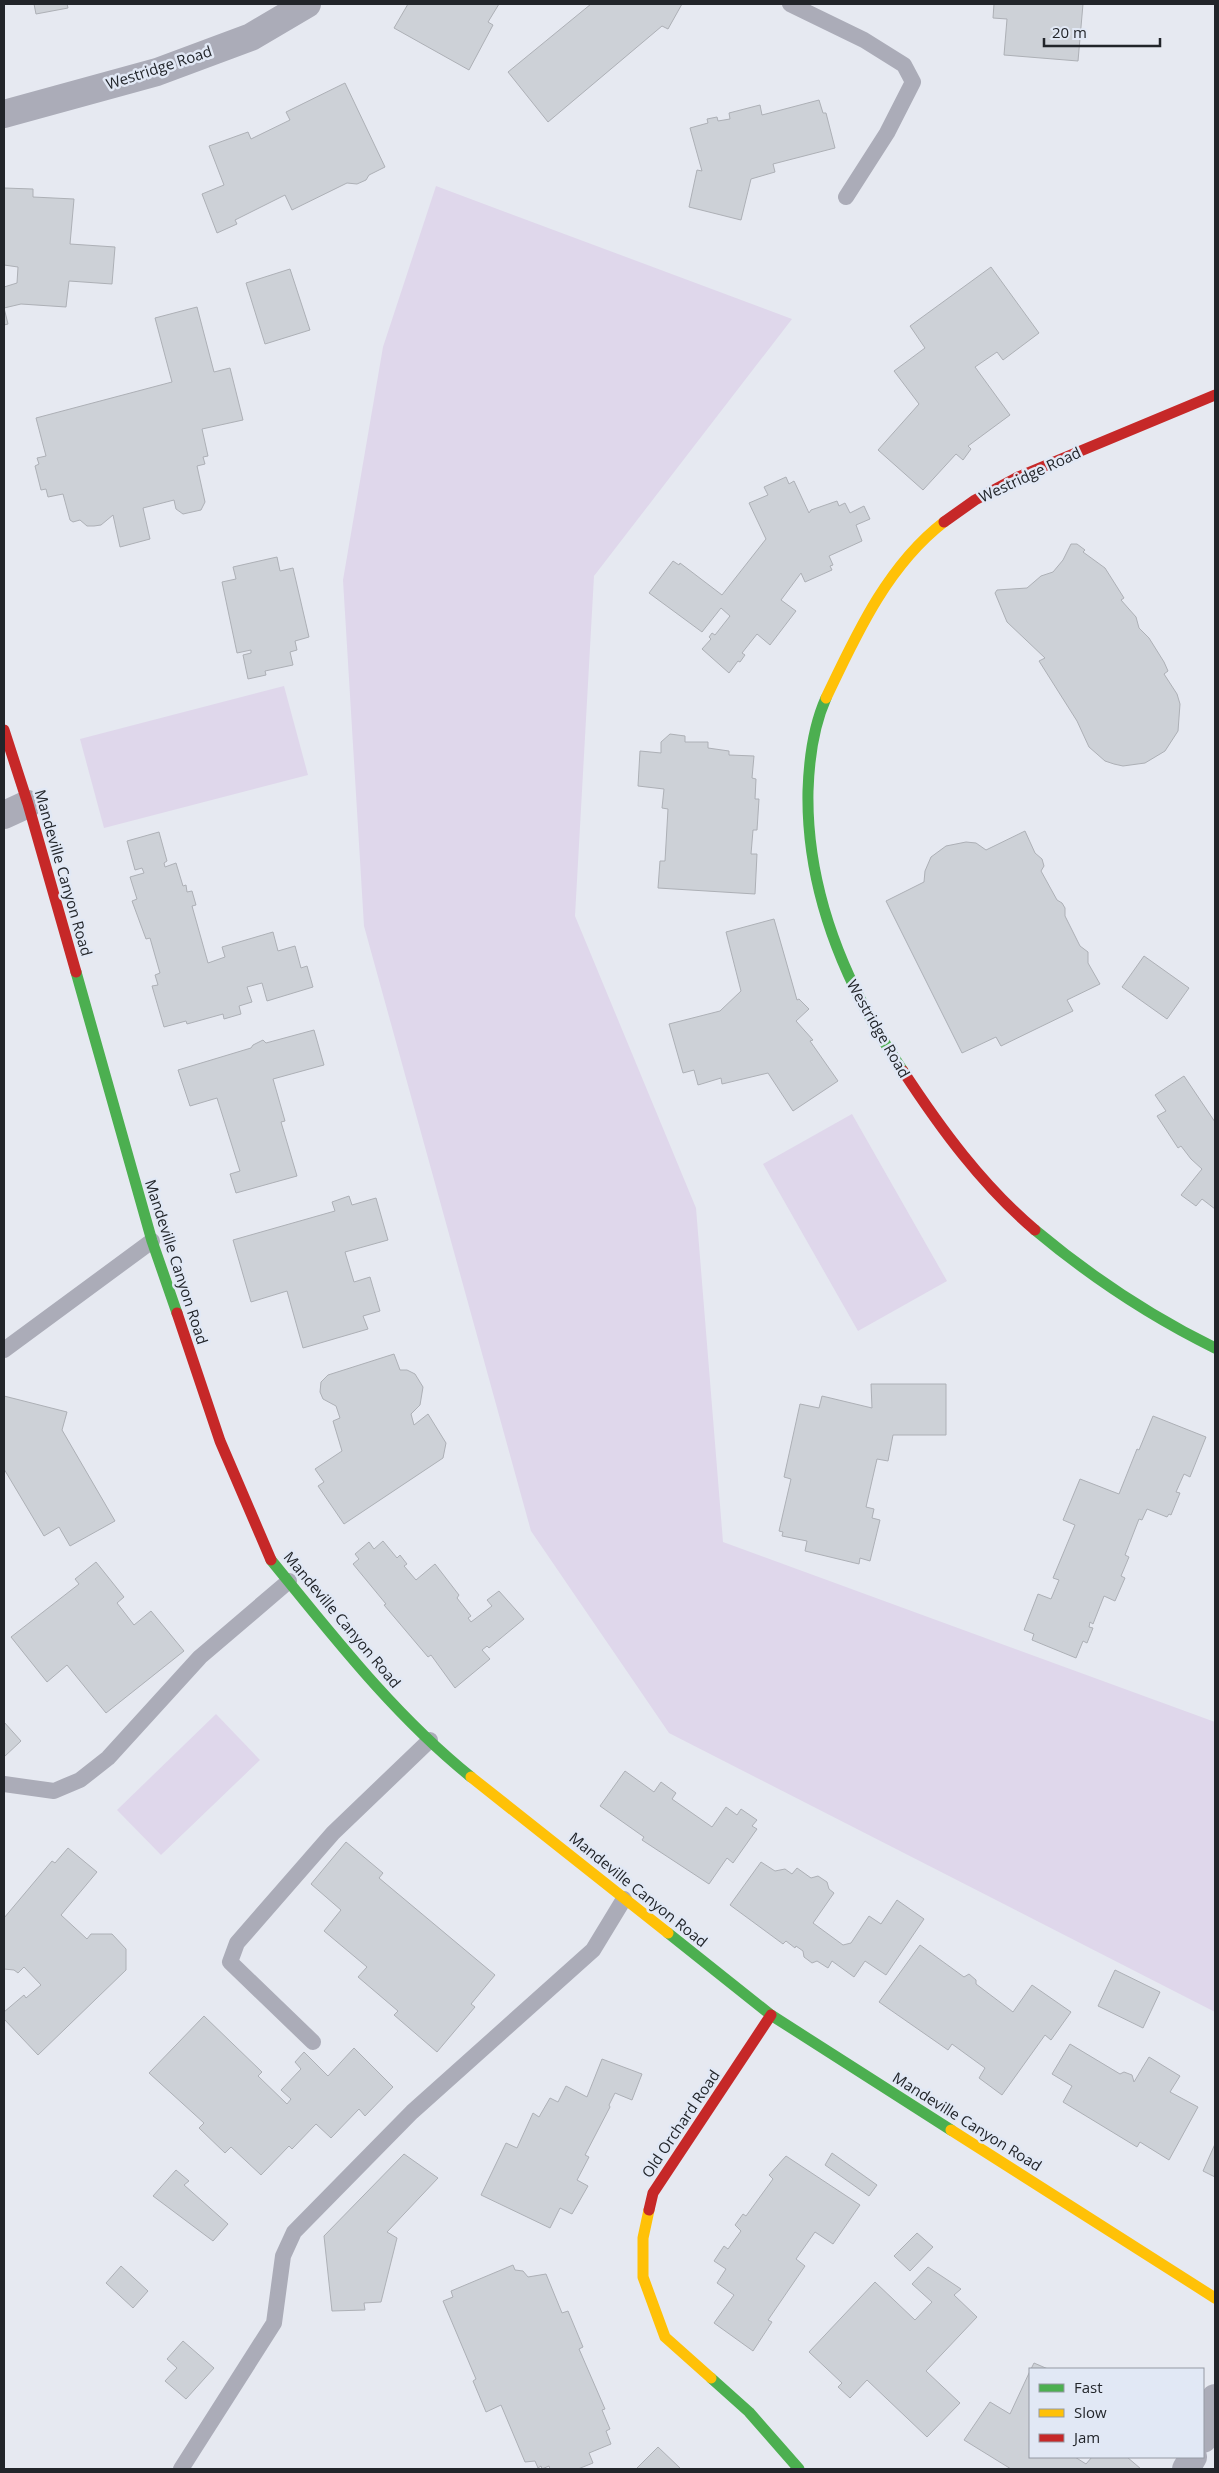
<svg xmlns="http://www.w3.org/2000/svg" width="1219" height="2473" viewBox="0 0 1219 2473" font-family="'Open Sans',sans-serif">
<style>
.green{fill:#dfd7eb}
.building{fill:#cdd1d7;stroke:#adb0b6}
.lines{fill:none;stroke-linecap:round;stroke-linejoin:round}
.lane{stroke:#abacb8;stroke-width:16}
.street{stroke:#abacb8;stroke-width:28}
.fast{stroke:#4caf50;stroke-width:11}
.slow{stroke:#ffc107;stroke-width:11}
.jam{stroke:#c62828;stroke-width:11}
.labels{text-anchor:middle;stroke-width:5;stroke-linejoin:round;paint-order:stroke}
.street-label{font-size:15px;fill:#22252a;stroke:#e1e8f5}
</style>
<rect width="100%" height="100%" fill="#e6e9f1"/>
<g class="green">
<path d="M436,186L792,319L594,576L575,916L696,1208L723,1542L1215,1722V2012L669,1733L531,1531L364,926L343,580L383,347Z"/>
<path d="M284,686L308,775L104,828L80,739Z"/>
<path d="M852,1114L947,1281L858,1331L763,1164Z"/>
<path d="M216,1714L260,1760L161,1855L117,1810Z"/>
</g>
<g class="building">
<path d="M34,4H67L68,8L36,14Z"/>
<path d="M408,4H499L488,22L493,25L469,70L394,28Z"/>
<path d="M591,4H682L668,29L662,26L548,122L508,72Z"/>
<path d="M994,4H1083L1078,61L1004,55L1007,19L993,18Z"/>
<path d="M345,83L385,167L369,175L366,180L357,184L347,183L292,210L285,195L235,220L237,224L217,233L202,194L224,185L209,146L248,132L251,139L290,120L286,112Z"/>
<path d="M819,100L823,113H826L835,148L773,164L775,172L751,179L741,220L689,207L697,170L702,171L690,128L708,123L707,119L717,117L718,121L730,119L729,113L760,105L762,115Z"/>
<path d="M4,188L33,189V197L74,199L70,244L115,247L112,284L69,281L66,307L21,304L4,308L8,324L4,325V287L17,283L18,267L4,265Z"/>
<path d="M991,267L1039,333L1003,360L997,352L975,367L1010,415L968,446L971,449L963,460L956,454L923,490L878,450L919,404L894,371L925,348L910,326Z"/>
<path d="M290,269L310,330L265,344L246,283Z"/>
<path d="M197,307L214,372L230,368L243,420L202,429L208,456L203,457L205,464L197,466L205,502L201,510L183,514L176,509L174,500L143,508L150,539L120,547L113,515L101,525L94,526H87L80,520L73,522L70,520L63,494L48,497L46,489L41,490L35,466L39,464L37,458L46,456L36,418L172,382L155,318Z"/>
<path d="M786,477L789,484L794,481L809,513L811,510L837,501L839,506L845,503L850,513L864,506L870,519L856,525L862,541L829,556L833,565L830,566L832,570L805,582L801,573L781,600L796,611L770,645L757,634L742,653L745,655L740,662L738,661L729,673L702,649L711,639L709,637L712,633L715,635L730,616L721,608L702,632L649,593L673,561L679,565L680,563L722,595L766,539L749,503L768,495L764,487Z"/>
<path d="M1071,544H1077L1085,550L1083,552L1105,568L1124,598L1121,600L1136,617L1139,628L1149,638L1164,662L1168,671L1164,674L1177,694L1180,704L1178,731L1165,751L1145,763L1123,766L1114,764L1105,761L1089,747L1077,721L1039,661L1045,658L1007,622L995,593L997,590L1027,588L1041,576L1053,572L1063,560Z"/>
<path d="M277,557L280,571L293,568L309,637L295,641L297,650L290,652L293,665L265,671L266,675L248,679L243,655L251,653V650L237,653L222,582L236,579L233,567Z"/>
<path d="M670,734L685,736V742H708V748L729,751V755L754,756L752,778L756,779L755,799H759L757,830H753L751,854H757L755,894L658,888L660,861H665L668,809L662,808L664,789L638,786L640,751L661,753V742Z"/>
<path d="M1025,831L1035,853L1042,859L1044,866L1041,871L1057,900L1062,903L1065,908V916L1080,946L1088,952V963L1100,984L1067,1000L1073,1011L1001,1046L996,1037L962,1053L886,901L924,882L925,871L931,857L946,846L966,842L976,843L986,850Z"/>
<path d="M159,832L167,861L164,863L165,867L176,863L183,886L186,885L187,892L192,891L196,905L192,906L208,963L225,957L222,947L273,932L278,951L295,946L301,968L307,966L313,987L267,1001L262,983L247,987L252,1002L239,1006L241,1014L224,1019L223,1014L187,1024L186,1021L164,1027L152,986L158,985L155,975L160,973L150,938L146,939L132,901L137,899L130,877L144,873L142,868L135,870L127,841Z"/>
<path d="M774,919L797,1000L799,999L809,1009L796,1021L813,1040L810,1041L838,1081L793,1111L768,1073L722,1084L721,1078L698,1085L694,1070L683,1073L669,1024L720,1011L741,991L726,932Z"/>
<path d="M1144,956L1189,988L1167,1019L1122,987Z"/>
<path d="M314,1030L324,1065L273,1079L285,1121L281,1122L297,1176L236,1193L230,1174L240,1171L217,1098L190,1106L178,1070L251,1048L253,1045L263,1040L266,1043Z"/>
<path d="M1184,1076L1215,1122V1209L1202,1199L1196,1206L1181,1195L1202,1169L1191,1159L1181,1146L1178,1148L1157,1116L1166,1111L1155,1095Z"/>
<path d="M349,1196L352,1205L376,1198L388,1240L345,1252L354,1282L370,1277L380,1311L363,1316L368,1329L303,1348L287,1291L251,1302L233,1240L335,1211L332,1202Z"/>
<path d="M394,1354L400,1370H407L415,1374L423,1387L420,1405L411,1414L414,1425L428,1414L446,1443L443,1458L344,1524L318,1486L324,1482L315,1469L342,1451L333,1421L340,1418L336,1406L323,1399L320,1392L321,1382L328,1375Z"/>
<path d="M871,1384H946V1435H893L888,1461L877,1459L866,1507L874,1509L872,1518L880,1520L870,1561L860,1558L859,1564L805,1551L807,1541L782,1536L783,1532L779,1531L791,1479L784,1477L800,1404L819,1408L822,1396L872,1408Z"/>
<path d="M4,1396L67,1412L62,1430L115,1521L70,1546L59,1527L44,1536L4,1469Z"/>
<path d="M1153,1416L1206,1437L1190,1477L1184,1474L1176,1492L1180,1493L1171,1515L1169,1514L1167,1517L1147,1509L1142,1520L1139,1519L1125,1555L1129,1557L1121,1576L1125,1578L1115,1601L1104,1596L1093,1624L1090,1622L1089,1627L1093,1628L1087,1643L1083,1641L1076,1658L1032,1640L1034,1634L1024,1630L1038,1594L1051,1599L1059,1580L1053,1578L1075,1525L1063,1520L1080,1479L1119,1494L1137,1449L1139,1450Z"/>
<path d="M383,1541L397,1558L400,1555L407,1564L404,1566L416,1580L435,1564L459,1595L457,1598L471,1616L468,1618L471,1622L492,1606L487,1600L499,1591L524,1619L489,1648L487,1646L482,1650L490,1659L455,1688L431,1655L428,1657L384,1605L386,1604L353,1564L359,1559L355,1554L369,1542L374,1549Z"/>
<path d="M96,1562L124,1597L117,1603L134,1625L151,1611L184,1651L106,1713L67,1665L47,1682L11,1637L79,1584L75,1579Z"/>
<path d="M4,1722L21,1741L4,1757Z"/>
<path d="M625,1771L654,1792L661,1782L676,1793L672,1799L712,1827L726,1807L737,1815L741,1809L757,1820L752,1826L757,1829L733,1863L727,1858L709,1884L642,1840L644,1837L600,1806Z"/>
<path d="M346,1842L383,1873L379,1878L495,1975L471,2004L475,2007L437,2052L394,2015L398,2011L358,1977L367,1967L324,1931L341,1910L311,1884Z"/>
<path d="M68,1848L97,1872L61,1915L87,1939L91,1934H112L126,1949V1970L38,2055L4,2019V2012L24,1995L26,1998L41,1985L24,1967L18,1973L14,1970L4,1969V1918L52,1861L55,1863Z"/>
<path d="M761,1862L775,1871L785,1869L792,1874L797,1868L811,1878L818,1876L827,1882L829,1889L834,1893L813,1923L843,1945L851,1943L869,1916L881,1924L897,1900L924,1919L886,1975L865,1961L854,1977L832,1961L828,1968L817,1961L812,1963L804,1957L803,1951L796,1946L795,1948L786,1941L783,1944L730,1905Z"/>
<path d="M920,1945L964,1977L969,1974L976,1980V1984L1013,2012L1032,1985L1071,2012L1051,2040L1045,2035L1002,2095L979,2078L985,2068L952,2044L948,2050L879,2002Z"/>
<path d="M1115,1970L1160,1992L1143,2028L1098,2006Z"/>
<path d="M204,2016L262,2072L258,2076L287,2104L291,2099L281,2090L301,2069L295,2062L304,2052L328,2076L354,2048L393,2087L365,2116L359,2109L331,2138L316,2124L292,2149L289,2146L261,2175L231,2147L225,2153L199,2128L204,2123L149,2073Z"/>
<path d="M1070,2044L1120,2074L1124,2072L1132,2075L1134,2082L1149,2057L1180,2076L1170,2092L1198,2107L1169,2160L1140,2142L1137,2147L1063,2102L1072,2086L1052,2074Z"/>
<path d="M602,2059L642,2074L632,2100L615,2093L609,2105L610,2107L585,2155L589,2157L577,2180L588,2186L572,2214L560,2208L550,2228L481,2195L506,2143L517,2148L533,2113L539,2117L550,2098L558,2102L566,2086L587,2097Z"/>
<path d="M1215,2144V2177L1203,2171Z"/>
<path d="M832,2153L877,2185L869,2196L825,2165Z"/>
<path d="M404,2154L438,2178L387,2232L397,2238L381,2302L364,2303L365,2310L332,2311L324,2236Z"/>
<path d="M786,2156L860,2205L833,2244L815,2232L796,2259L805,2266L768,2320L772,2322L753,2351L714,2323L734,2295L717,2283L726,2269L714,2261L724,2246L728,2249L741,2231L735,2225L743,2214L746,2216L773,2179L769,2175Z"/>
<path d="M176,2170L189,2181L184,2185L228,2224L213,2241L153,2196Z"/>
<path d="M917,2233L933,2247L910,2271L894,2256Z"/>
<path d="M513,2265L515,2270L523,2271L528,2277L546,2274L562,2313L568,2311L583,2347L579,2349L605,2409L602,2410L610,2429L606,2431L611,2444L589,2453L593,2463L578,2469H550L549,2466L542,2469L541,2466L538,2468L535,2461L525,2462L501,2405L486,2412L473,2381L476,2379L443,2301L453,2297L451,2291Z"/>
<path d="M121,2266L148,2291L133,2308L106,2283Z"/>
<path d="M928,2267L961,2289L954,2295L977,2317L926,2371L960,2403L927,2437L867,2380L850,2398L838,2387L842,2383L809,2352L875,2282L915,2320L932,2302L912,2284Z"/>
<path d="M183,2341L214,2368L186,2399L165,2381L177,2368L167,2359Z"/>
<path d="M1034,2363L1048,2369H1031Z"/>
<path d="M1030,2371V2457H1075L1086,2464L1092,2457H1127L1141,2469H1011L964,2440L990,2402L1010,2414Z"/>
<path d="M658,2447L681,2469H636Z"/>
</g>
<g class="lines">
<g class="lane">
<path d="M790,4L864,40L904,65L913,82L887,133L846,197"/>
<path d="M4,1350L152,1241"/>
<path d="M4,1784L54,1791L80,1780L108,1758L200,1657L289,1581"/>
<path d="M313,2042L230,1962L237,1943L333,1833L430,1740"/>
<path d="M181,2469L274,2323L283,2256L294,2232L412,2112L593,1950L624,1899"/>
</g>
<g class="street">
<path d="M4,114L157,72L251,37L307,4"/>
<path d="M4,815L28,804"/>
<path d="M1203,2439L1215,2398"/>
<path d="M1186,2469L1193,2457"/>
</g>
<g class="fast">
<path d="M826,698C813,727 809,759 808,791C806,894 846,987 903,1071"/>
<path d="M76,972L152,1241L177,1313"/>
<path d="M1035,1230C1090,1276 1150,1316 1215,1348"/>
<path d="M271,1560C333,1636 394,1715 471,1777"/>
<path d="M668,1933L771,2015L951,2130"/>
<path d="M711,2378L749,2412L799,2469"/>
</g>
<g class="slow">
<path d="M826,698C856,635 887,566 944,522"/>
<path d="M471,1777L668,1933"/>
<path d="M951,2130L1215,2298"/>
<path d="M649,2210L643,2238V2277L665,2337L711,2378"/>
</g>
<g class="jam">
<path d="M944,522L975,500L1018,477L1215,395"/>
<path d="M4,730L28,804L76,972"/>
<path d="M903,1071C941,1129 982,1185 1035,1230"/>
<path d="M177,1313L220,1441L271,1560"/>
<path d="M649,2210L653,2193L771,2015"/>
</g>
</g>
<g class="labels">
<g class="street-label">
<text transform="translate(159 68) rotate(-18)" y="5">Westridge Road</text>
<text transform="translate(1030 475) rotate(-25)" y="5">Westridge Road</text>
<text transform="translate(63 873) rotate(74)" y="5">Mandeville Canyon Road</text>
<text transform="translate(878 1029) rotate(60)" y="5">Westridge Road</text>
<text transform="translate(176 1262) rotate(72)" y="5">Mandeville Canyon Road</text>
<text transform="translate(342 1620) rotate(50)" y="5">Mandeville Canyon Road</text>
<text transform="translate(638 1890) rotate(39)" y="5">Mandeville Canyon Road</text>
<text transform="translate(967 2122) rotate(32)" y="5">Mandeville Canyon Road</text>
<text transform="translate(681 2124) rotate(-56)" y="5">Old Orchard Road</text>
</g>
</g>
<rect width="1219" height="2473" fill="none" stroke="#22252a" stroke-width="10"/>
<rect x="1029" y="2368" width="175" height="90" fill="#e1e8f5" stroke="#959aa4"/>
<rect x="1039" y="2384" width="25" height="8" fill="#4caf50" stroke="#959aa4"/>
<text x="1074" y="2393" font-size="15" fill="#22252a">Fast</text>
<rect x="1039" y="2409" width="25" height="8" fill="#ffc107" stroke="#959aa4"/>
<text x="1074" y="2418" font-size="15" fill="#22252a">Slow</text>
<rect x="1039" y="2434" width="25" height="8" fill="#c62828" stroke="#959aa4"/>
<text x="1074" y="2443" font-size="15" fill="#22252a">Jam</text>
<path d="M1044 38v8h116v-8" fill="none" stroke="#22252a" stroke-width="2.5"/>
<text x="1052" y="38" font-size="15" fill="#22252a" stroke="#e1e8f5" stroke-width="4" paint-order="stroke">20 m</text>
</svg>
